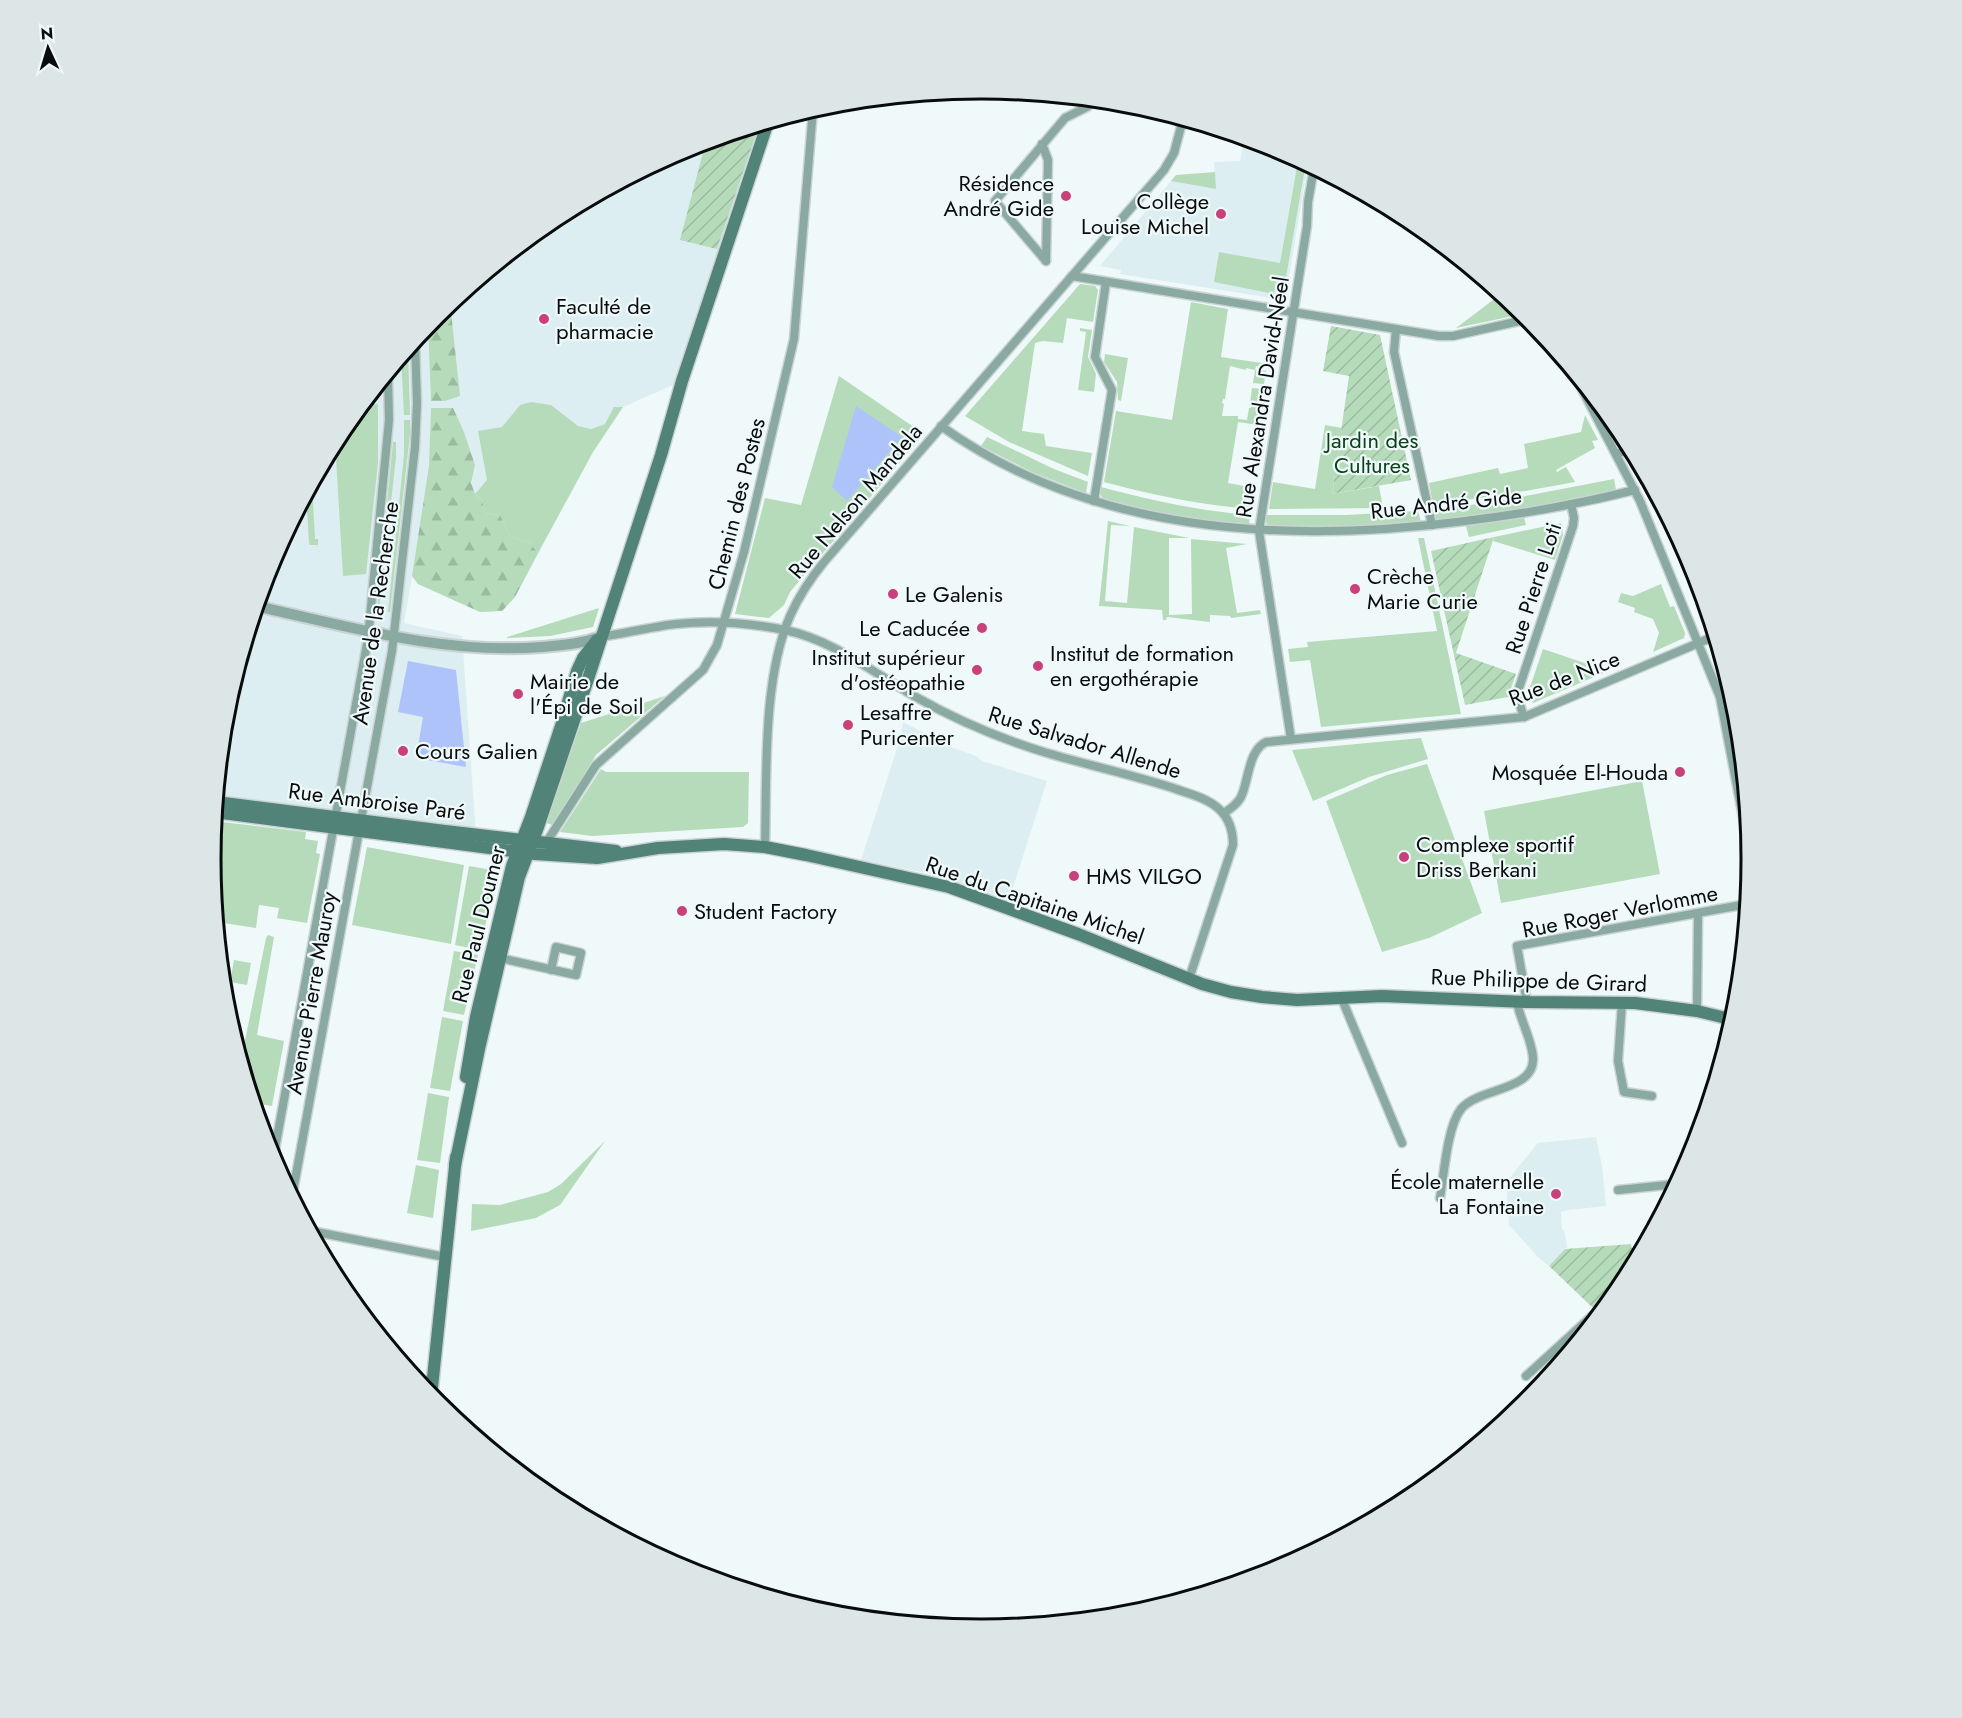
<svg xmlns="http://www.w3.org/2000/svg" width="1962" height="1718" viewBox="0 0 1962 1718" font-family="Jost,sans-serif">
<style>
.built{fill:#dceef1}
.green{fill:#b6dbba}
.forest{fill:url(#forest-firs)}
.garden{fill:url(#garden-furrows)}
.water{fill:#aec3fa}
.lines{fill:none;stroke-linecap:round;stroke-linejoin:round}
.minor-casing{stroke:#cad3d4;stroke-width:11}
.tertiary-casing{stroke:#cad3d4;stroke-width:14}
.secondary-casing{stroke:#cad3d4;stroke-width:15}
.minor{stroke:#89a9a1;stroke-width:8}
.tertiary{stroke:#89a9a1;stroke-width:10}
.secondary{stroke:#528378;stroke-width:12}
.poi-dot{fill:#ca407a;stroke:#eff9fa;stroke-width:2}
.labels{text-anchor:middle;stroke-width:4.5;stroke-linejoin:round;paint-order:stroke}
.poi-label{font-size:22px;fill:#090c0d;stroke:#eff9fa;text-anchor:start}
.street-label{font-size:22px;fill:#090c0d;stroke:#eff9fa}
.park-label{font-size:22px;fill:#094219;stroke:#eff9fa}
.rim{fill:none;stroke:#090c0d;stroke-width:3}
</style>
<defs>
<pattern id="forest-firs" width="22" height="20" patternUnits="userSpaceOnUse" patternTransform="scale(1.5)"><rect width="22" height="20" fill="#b6dbba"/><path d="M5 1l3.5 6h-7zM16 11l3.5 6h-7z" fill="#9bbb9f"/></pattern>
<pattern id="garden-furrows" width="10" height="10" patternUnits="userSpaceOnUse" patternTransform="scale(1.5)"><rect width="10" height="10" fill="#b6dbba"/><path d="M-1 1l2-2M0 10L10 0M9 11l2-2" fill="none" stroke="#9bbb9f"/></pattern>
</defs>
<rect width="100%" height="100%" fill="#eff9fa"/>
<g class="built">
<path d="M768,122L682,381L623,407L593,452L515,597L502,611L480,612L418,584L412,577L404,623L462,636L476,835L216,802L225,708L269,564L341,431L436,314L553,218L686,147Z"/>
<path d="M1244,138L1276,147L1306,163L1307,170L1285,300L1120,274L1121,270L1100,266L1171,181L1216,189L1214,162L1240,161Z"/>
<path d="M903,722L951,747L976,756L982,761L1047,781L1009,900L936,875L861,860L901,736Z"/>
<path d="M1596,1137L1602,1166L1606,1206L1568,1210L1561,1212L1562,1229L1565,1233L1567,1247L1549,1266L1539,1258L1509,1225L1506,1182L1538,1143Z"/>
</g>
<g class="green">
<path d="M1297,167L1305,168L1285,283L1276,282L1274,294L1214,282L1219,252L1280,263Z"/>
<path d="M1215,172L1216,189L1171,181L1176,175Z"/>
<path d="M1080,284L1095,286L1098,290L1093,322L1067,318L1063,343L1043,341L1035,343L1022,431L1044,434L1046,446L1092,453L1088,476L1009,442L965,416Z"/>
<path d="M1501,294L1522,311L1518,315L1456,328Z"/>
<path d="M1191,302L1228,309L1221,357L1262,363V367L1256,366L1255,370L1266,371L1264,384L1253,383L1255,370L1246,368V370L1230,366L1225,399H1223L1222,403L1224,404L1222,416H1238V419L1247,420L1249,408H1251L1252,403H1250L1252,388L1263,389L1258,425L1238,422L1228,483L1255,488L1252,509C1201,505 1153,495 1104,482L1116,411L1172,420Z"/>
<path d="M1080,328L1092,330L1088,357L1096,374L1094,392L1078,390L1086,332L1080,331Z"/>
<path d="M408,349L410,415H404L401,357Z"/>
<path d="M1105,354L1128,358L1121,401L1118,400L1117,382L1104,362Z"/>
<path d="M839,376L924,434L790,592L784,605L769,618L735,614L765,498L801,505Z"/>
<path d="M531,402L551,405L578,426L591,429L605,424L614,407H623L593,452L538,553L530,543L511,537L500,515L485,513L482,500L475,494L487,480L478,431L502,427L520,405Z"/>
<path d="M378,404V463L366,574L343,576L335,441L341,431L362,405Z"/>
<path d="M1585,415L1598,440L1592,441L1595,448L1556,470L1557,472L1566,467L1575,482L1497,496L1433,504L1429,483L1498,468L1500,474L1528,468L1524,444L1581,432Z"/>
<path d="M404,420H410V434L390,612H388L404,455Z"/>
<path d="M1325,425L1342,428L1332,494L1379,486L1383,508L1269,509L1273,482L1315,489Z"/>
<path d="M987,437L1054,469L1088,482L1086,493L1032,472L981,446Z"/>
<path d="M393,442H396V457L379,609H377Z"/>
<path d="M1614,479L1616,490L1500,514L1440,521L1435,518L1432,510L1500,501Z"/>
<path d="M312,484L315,539H318V545H310L309,542L306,495Z"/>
<path d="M1101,487C1150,500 1199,511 1250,515L1249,526C1200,522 1152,513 1104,500L1099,492Z"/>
<path d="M1418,511L1421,522L1358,526L1272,527C1266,525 1265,521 1265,515H1346Z"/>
<path d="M1524,517L1526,525L1469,537L1466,526Z"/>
<path d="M1108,521L1130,526L1111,525L1105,601L1127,603L1134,527L1189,538H1169V615L1192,614L1191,539L1247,544L1226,548L1237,613L1260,610L1261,614L1231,618L1230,616L1210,615V622L1167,617L1166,620H1163L1162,610L1099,606Z"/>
<path d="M1561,523L1563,535L1555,560L1493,541L1494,537Z"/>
<path d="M1418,538H1424L1461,714L1321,727L1310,660L1290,662L1288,649L1308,647L1307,642L1437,631Z"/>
<path d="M1661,584L1670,607L1674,606L1685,633L1684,638L1653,652L1659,633L1653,619L1634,612L1635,608L1618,602L1621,593L1633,596Z"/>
<path d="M599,608L593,627L550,636L507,638V637Z"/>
<path d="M1543,649L1608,671L1533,703L1528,693Z"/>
<path d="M665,696L596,755L553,825L546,823L581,723Z"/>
<path d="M1421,738L1428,759L1369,777L1313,801L1292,750Z"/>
<path d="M1427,764L1482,913L1429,938L1382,952L1326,801L1387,775Z"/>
<path d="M601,769L606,772H749L748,823L743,827L592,836L560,832Z"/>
<path d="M1642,781L1660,874L1501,903L1484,811Z"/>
<path d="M214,821L306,832L305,839L318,841L316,853L320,854L307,923L277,918L279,908L259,905L256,928L217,922L211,859Z"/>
<path d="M367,847L464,865L451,944L352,925Z"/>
<path d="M469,866L497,871L480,950L455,945Z"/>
<path d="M268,935L274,937L257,1035L284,1041L272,1106L254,1103L241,1060L266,938Z"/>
<path d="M454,951L478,955L464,1015L443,1011Z"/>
<path d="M234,960L251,963L247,985L230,982Z"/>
<path d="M442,1017L463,1021L450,1091L430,1088Z"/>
<path d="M428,1093L449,1097L440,1163L417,1160Z"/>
<path d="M605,1141L560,1205L536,1218L471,1231L472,1204L500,1205L548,1192L561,1184Z"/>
<path d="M416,1165L439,1170L433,1218L407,1213Z"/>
</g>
<g class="forest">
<path d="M450,302L460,396L445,401H431L428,324L436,314Z"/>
<path d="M431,408H453L464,432L475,465L471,483L475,494L482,500L485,513L500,515L511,537L530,543L538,553L515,597L502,611L480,612L418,584L412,576L429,466Z"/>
</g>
<g class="garden">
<path d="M759,125L717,249L680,240L706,141Z"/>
<path d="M1331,326L1380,335L1411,480L1332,494L1349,376L1323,371Z"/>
<path d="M1494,537L1456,653L1516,674L1508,697L1465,705L1431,551Z"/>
<path d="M1631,1244L1635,1263L1621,1287L1607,1305L1592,1307L1549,1266L1565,1249Z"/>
</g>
<g class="water">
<path d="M856,406L902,437L847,501L832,487Z"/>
<path d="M408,661L456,670L466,767L416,758L423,717L398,712Z"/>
</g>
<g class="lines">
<defs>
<g id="minor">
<path d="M1042,144L1048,160L1046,261"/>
<path d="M1046,261L995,201L1065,118L1087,107L1095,100"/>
<path d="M1072,276L1439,336H1453L1529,319"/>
<path d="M1396,329L1394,352L1432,525"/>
<path d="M1572,370L1640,501L1720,697L1751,859"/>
<path d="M941,426C1093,535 1287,544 1465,521C1523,514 1579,504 1635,490"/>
<path d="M1616,454L1632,449"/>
<path d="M1094,501L1112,390L1095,357L1106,282"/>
<path d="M600,637C626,633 651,627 676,624C712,620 749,623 785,630C833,640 872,672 914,696C956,720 1001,739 1047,753C1088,765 1129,774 1170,787C1186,793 1206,797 1219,809C1230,819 1233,831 1233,845L1189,979"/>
<path d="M1524,717L1520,705L1518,691L1573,526L1574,518L1571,504"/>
<path d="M1291,739L1259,531L1307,226L1308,202L1314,168"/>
<path d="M1224,813C1230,809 1237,805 1241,797C1249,780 1248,751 1266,742L1524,717L1715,636"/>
<path d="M546,843L596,765L703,670L717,645L744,552L794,339L813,109"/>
<path d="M765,847C767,777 762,681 790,616C799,596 810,579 824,562L1164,170L1174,153L1183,119"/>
<path d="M500,958L576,975L581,953L556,947L551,970"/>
<path d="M1341,997L1402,1143"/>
<path d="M1527,1002L1517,946L1747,904"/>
<path d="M1622,1003L1618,1061L1624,1092L1652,1096"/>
<path d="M1697,1011L1698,914"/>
<path d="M273,1160L368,638L389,420L388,373"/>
<path d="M1618,1190L1677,1184"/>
<path d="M292,1197L392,651L415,447L417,403L415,340"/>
<path d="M1440,1198C1444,1175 1447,1127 1461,1109C1478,1088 1534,1091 1533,1059C1533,1042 1520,1020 1517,1002"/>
<path d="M311,1231L445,1257"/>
<path d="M1526,1376L1592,1316L1595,1320"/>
</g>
<path id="tertiary" d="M256,606C350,627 445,655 542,647C562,645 581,644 600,637"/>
<g id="secondary">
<path d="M216,802L445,831L616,851"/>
<path d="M215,812L535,854L597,858L658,848L724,844L765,847L806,855L949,887L1078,934L1202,984L1231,992L1262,997L1297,1000L1382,996L1527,1002L1635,1003L1697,1011L1734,1020"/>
<path d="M466,1077L476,1017L512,866L531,817L562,723L577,671L583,658L597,640"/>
<path d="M455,1165L479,1049L519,877L538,827L588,679L661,455L682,381L768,122"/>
<path d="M431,1397L456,1157"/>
</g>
</defs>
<use href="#minor" class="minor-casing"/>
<use href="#tertiary" class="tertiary-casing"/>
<use href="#secondary" class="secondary-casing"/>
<use href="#minor" class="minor"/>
<use href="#tertiary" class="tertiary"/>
<use href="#secondary" class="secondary"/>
</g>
<g class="poi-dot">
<circle cx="1066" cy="196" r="6"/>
<circle cx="1221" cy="214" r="6"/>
<circle cx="544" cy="319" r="6"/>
<circle cx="1355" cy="589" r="6"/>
<circle cx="893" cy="594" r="6"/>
<circle cx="982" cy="628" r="6"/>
<circle cx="1038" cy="666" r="6"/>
<circle cx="977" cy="670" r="6"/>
<circle cx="518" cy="694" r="6"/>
<circle cx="848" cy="725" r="6"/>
<circle cx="403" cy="751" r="6"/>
<circle cx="1680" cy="772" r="6"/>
<circle cx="1404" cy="857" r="6"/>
<circle cx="1074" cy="876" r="6"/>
<circle cx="682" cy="911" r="6"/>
<circle cx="1556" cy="1194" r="6"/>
</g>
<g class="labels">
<g class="poi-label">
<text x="1054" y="191" text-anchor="end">Résidence<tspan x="1054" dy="25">André Gide</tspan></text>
<text x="1209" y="209" text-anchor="end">Collège<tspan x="1209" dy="25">Louise Michel</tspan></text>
<text x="556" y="314">Faculté de<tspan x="556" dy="25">pharmacie</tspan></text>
<text x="1367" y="584">Crèche<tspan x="1367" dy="25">Marie Curie</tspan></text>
<text x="905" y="602">Le Galenis</text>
<text x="970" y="636" text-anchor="end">Le Caducée</text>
<text x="1050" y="661">Institut de formation<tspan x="1050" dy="25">en ergothérapie</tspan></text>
<text x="965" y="665" text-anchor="end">Institut supérieur<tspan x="965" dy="25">d'ostéopathie</tspan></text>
<text x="530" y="689">Mairie de<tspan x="530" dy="25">l'Épi de Soil</tspan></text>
<text x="860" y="720">Lesaffre<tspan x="860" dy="25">Puricenter</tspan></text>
<text x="415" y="759">Cours Galien</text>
<text x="1668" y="780" text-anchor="end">Mosquée El-Houda</text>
<text x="1416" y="852">Complexe sportif<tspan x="1416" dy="25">Driss Berkani</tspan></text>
<text x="1086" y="884">HMS VILGO</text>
<text x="694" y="919">Student Factory</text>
<text x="1544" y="1189" text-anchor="end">École maternelle<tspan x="1544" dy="25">La Fontaine</tspan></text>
</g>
<g class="street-label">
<text transform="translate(1262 397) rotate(-81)" y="8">Rue Alexandra David-Néel</text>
<text transform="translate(855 501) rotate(-50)" y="8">Rue Nelson Mandela</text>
<text transform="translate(1446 503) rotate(-6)" y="8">Rue André Gide</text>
<text transform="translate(736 504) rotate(-76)" y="8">Chemin des Postes</text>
<text transform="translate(1533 588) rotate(-72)" y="8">Rue Pierre Loti</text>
<text transform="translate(375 613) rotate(-82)" y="8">Avenue de la Recherche</text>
<text transform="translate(1564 678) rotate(-21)" y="8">Rue de Nice</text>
<text transform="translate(1085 742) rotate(17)" y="8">Rue Salvador Allende</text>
<text transform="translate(377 801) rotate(7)" y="8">Rue Ambroise Paré</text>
<text transform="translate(1035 900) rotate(19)" y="8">Rue du Capitaine Michel</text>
<text transform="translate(1620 911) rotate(-11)" y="8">Rue Roger Verlomme</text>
<text transform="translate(478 924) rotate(-76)" y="8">Rue Paul Doumer</text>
<text transform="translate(1539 980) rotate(2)" y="8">Rue Philippe de Girard</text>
<text transform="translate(311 993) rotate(-80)" y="8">Avenue Pierre Mauroy</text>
</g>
<g class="park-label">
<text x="1372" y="448">Jardin des<tspan x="1372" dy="25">Cultures</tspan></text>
</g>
</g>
<path d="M0 0H1962V1718H0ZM221 859a760 760 0 1 1 1520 0a760 760 0 1 1-1520 0Z" fill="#dde6e7" fill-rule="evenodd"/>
<path class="rim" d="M221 859a760 760 0 1 1 1520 0a760 760 0 1 1-1520 0Z"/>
<g transform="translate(48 48) rotate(356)" stroke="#eff9fa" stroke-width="4.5" paint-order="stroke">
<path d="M0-4.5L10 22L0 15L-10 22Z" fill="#090c0d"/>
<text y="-9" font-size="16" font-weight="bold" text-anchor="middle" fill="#090c0d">N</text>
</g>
</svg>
